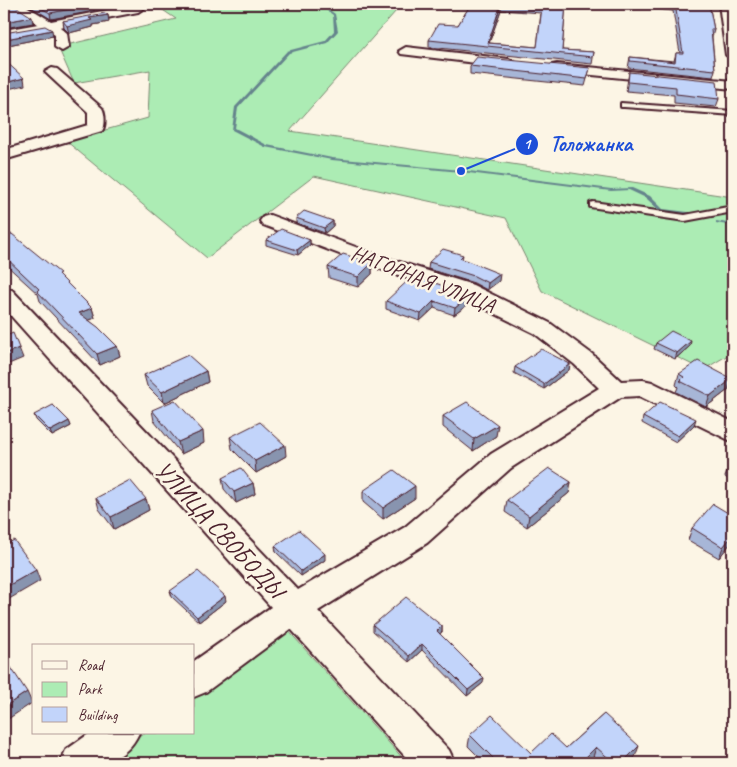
<svg xmlns="http://www.w3.org/2000/svg" width="737" height="767" viewBox="0 0 737 767" font-family="Caveat,sans-serif">
<style>
.green{fill:#acecb4;stroke:#7b8670}
.lines{fill:none;stroke-linecap:round;stroke-linejoin:round}
.stream{fill:#65848c;fill-rule:evenodd}
.service-casing{stroke:#4a1f2b;stroke-width:4}
.minor-casing{stroke:#4a1f2b;stroke-width:4}
.service{fill:#fcf5e5;fill-rule:evenodd}
.minor{fill:#fcf5e5;fill-rule:evenodd}
.wall{fill:#a7b6d7;stroke:#4a1f2b;fill-rule:evenodd}
.shaded-wall{fill:#8894af;stroke:#4a1f2b}
.building{fill:#c2d4fa;stroke:#4a1f2b;fill-rule:evenodd}
.labels{text-anchor:middle;stroke-width:5;stroke-linejoin:round;paint-order:stroke}
.street-label{font-size:21px;fill:#4a1f2b;stroke:#fcf5e5}
.near-street-label{font-size:25px;fill:#4a1f2b;stroke:#fcf5e5}
.leader{fill:none;stroke:#1d4ed8;stroke-width:2}
.callout-dot{fill:#1d4ed8;stroke:#fcf5e5;stroke-width:2}
.mark-label{font-size:15px;text-anchor:middle;font-weight:bold;fill:#fff}
.callout-label{font-size:22px;text-anchor:middle;font-weight:bold;fill:#1d4ed8;stroke:#fcf5e5;stroke-width:5;stroke-linejoin:round;paint-order:stroke}
</style>
<rect width="100%" height="100%" fill="#fcf5e5"/>
<filter id="ink" filterUnits="userSpaceOnUse"><feTurbulence type="fractalNoise" baseFrequency=".02" numOctaves="2"/><feDisplacementMap in="SourceGraphic" scale="10" xChannelSelector="R" yChannelSelector="G"/><feConvolveMatrix kernelMatrix="1 2 1 2 8 2 1 2 1" color-interpolation-filters="sRGB"/></filter>
<g filter="url(#ink)">
<g class="green">
<path d="M154,4H378L396,11L290,131L733,197V352L703,370L542,291L506,218L314,176L207,258L66,141L148,118L150,70L74,83L58,47L176,19Z"/>
<path d="M286,628L407,763H102L143,733H194V696Z"/>
</g>
<g class="lines">
<g class="stream">
<path d="M318,4H321L335,14L338,31L327,43L289,53L238,108L235,128L267,145L332,158L461,170L611,189L632,188L650,196L663,209L696,213L698,214L696,215L660,211L646,198L629,190L611,191L461,172L332,160L265,147L232,130L235,107L287,51L325,41L334,31L333,15Z"/>
<path d="M716,221L733,224V226L716,223Z"/>
</g>
<defs>
<g id="service">
<path d="M621,103L733,111V115L624,107H621Z"/>
<path d="M593,202L685,215L733,206V212L685,221L590,207V203Z"/>
</g>
<g id="minor">
<path d="M9,4H23L51,21L138,4L144,8L138,12L60,27L67,33L69,47L62,51L55,47V35L47,30L4,38V30L38,24Z"/>
<path d="M719,4H731L733,59L726,55Z"/>
<path d="M406,47L509,59L516,63L509,67L401,54L399,51Z"/>
<path d="M557,64L733,81V89L552,71L550,68L552,65Z"/>
<path d="M52,68L57,69L102,108C105,113 106,126 102,131L4,160V150L88,125V112L45,72Z"/>
<path d="M270,215L377,255L473,285L550,323L592,354L621,381L643,380L652,382L733,422V442L639,396L621,397L511,468L427,543L318,611L449,750L455,763H411L291,629L206,692L194,697V661L271,607L4,308V288L12,290L298,590L405,527L491,454L599,388L574,364L534,333L457,295L363,263L263,225L260,221L263,217Z"/>
<path d="M90,733H139C123,767 94,763 60,763L66,750Z"/>
</g>
</defs>
<use href="#service" class="service-casing"/>
<use href="#minor" class="minor-casing"/>
<use href="#service" class="service"/>
<use href="#minor" class="minor"/>
</g>
<g class="wall">
<path d="M26,4H132L94,8V11L51,19Z"/>
<path d="M471,4H566L562,50L594,52L592,64L429,47V40L458,25ZM501,10L541,13L537,47L489,43Z"/>
<path d="M612,4H709L714,30L712,37L715,70L713,77L628,68L630,57L674,61L676,53H680L673,11L646,8L647,6Z"/>
<path d="M108,15L109,22L93,25V27L69,33L64,28L63,21Z"/>
<path d="M4,33L53,36L8,45L4,42Z"/>
<path d="M470,66L590,68L585,86L470,74Z"/>
<path d="M629,72L719,99L716,107L674,103V95L626,91Z"/>
<path d="M296,218L333,221V226L325,233L296,223Z"/>
<path d="M4,230L9,235L61,277L92,308L95,318L89,320L117,346L120,356L100,365L40,301L38,294L4,263Z"/>
<path d="M266,240H310V245L298,255L266,245Z"/>
<path d="M463,255L462,259L499,281L487,290L474,283L428,269L429,262Z"/>
<path d="M372,263V274L358,287L329,278L328,267Z"/>
<path d="M470,296V303L454,315L434,308L420,321L386,309V301Z"/>
<path d="M656,343L690,346L675,359L654,349Z"/>
<path d="M570,364L569,370L544,389L514,373L515,367Z"/>
<path d="M206,371L208,382L164,403L147,386L144,375Z"/>
<path d="M679,374L732,379L728,390L706,407L676,392L678,387L676,385Z"/>
<path d="M152,410L204,443L181,454L154,421Z"/>
<path d="M34,415L69,421L71,426L52,436L36,420Z"/>
<path d="M443,416L496,436L473,451L443,427Z"/>
<path d="M643,417L694,425L676,442L642,423Z"/>
<path d="M230,437L286,456L256,473L232,449Z"/>
<path d="M733,462V482L725,477L729,466Z"/>
<path d="M222,478L253,483L255,494L236,503L224,489Z"/>
<path d="M571,482L569,493L527,527L505,512L507,500Z"/>
<path d="M363,491L415,498L383,519L363,502Z"/>
<path d="M96,498L146,499L149,510L114,529L99,509Z"/>
<path d="M692,528L733,540L719,558L688,540Z"/>
<path d="M275,546L325,560L301,576L276,552Z"/>
<path d="M170,591L226,601L199,622L172,597Z"/>
<path d="M373,625L442,626V632L439,634L483,683L467,696L422,650L409,662L373,631Z"/>
<path d="M604,714L635,757L629,763H599L593,757L587,763H485L468,746L470,735L531,753L566,748Z"/>
</g>
<g class="shaded-wall">
<path d="M91,4H132L94,8V11L51,19L50,13Z"/>
<path d="M501,4V10L488,46V43Z"/>
<path d="M108,15L109,22L93,25V27L69,33L67,26L89,18Z"/>
<path d="M32,17L33,23L4,28V22Z"/>
<path d="M52,30L53,36L8,45L6,39Z"/>
<path d="M24,78L25,85L4,90V83Z"/>
<path d="M333,221V226L325,233L324,228Z"/>
<path d="M310,240V245L298,255L297,250Z"/>
<path d="M372,263V274L358,287V277Z"/>
<path d="M500,274L499,281L487,290L488,283Z"/>
<path d="M470,296V303L454,315L455,308Z"/>
<path d="M434,301V308L420,321L421,314Z"/>
<path d="M92,308L95,318L82,323L79,313Z"/>
<path d="M691,341L690,346L675,359L677,353Z"/>
<path d="M117,346L120,356L100,365L97,354Z"/>
<path d="M19,348L23,358L4,366V354Z"/>
<path d="M570,364L569,370L544,389V384Z"/>
<path d="M206,371L208,382L164,403L162,392Z"/>
<path d="M732,379L728,390L706,407L710,396Z"/>
<path d="M696,419L694,425L676,442L678,436Z"/>
<path d="M69,421L71,426L52,436L50,431Z"/>
<path d="M498,425L496,436L473,451L474,439Z"/>
<path d="M203,431L204,443L181,454L178,442Z"/>
<path d="M285,445L286,456L256,473L255,461Z"/>
<path d="M571,482L569,493L527,527L529,516Z"/>
<path d="M253,483L255,494L236,503L234,492Z"/>
<path d="M415,486V498L383,519V508Z"/>
<path d="M146,499L149,510L114,529L111,517Z"/>
<path d="M733,535V540L719,558L723,547Z"/>
<path d="M325,554V560L301,576V571Z"/>
<path d="M36,570L40,581L4,602V588Z"/>
<path d="M225,596L226,601L199,622L197,617Z"/>
<path d="M442,626V632L436,637L437,631Z"/>
<path d="M422,644V650L409,662V656Z"/>
<path d="M484,678L483,683L467,696L468,690Z"/>
<path d="M27,692L32,703L5,721L4,718V707Z"/>
<path d="M639,746L635,757L629,763H622Z"/>
<path d="M596,747L593,757L587,763H580Z"/>
</g>
<g class="building">
<path d="M4,4H12L32,17L4,22Z"/>
<path d="M34,4H92L93,5L50,13Z"/>
<path d="M471,4H566L562,50L594,52L593,57L429,40L438,24L458,25ZM501,4L542,7L537,47L488,43Z"/>
<path d="M673,4H709L714,30H711L715,70L630,61V57L675,62L676,53H683L675,4Z"/>
<path d="M105,13L108,15L89,18L92,20L67,26L63,21Z"/>
<path d="M45,26L52,30L6,39L4,37V33Z"/>
<path d="M477,57L590,68L587,79L470,66Z"/>
<path d="M4,60L24,78L4,83Z"/>
<path d="M629,72L717,81L719,99L676,94V87L628,82Z"/>
<path d="M304,211L333,221L324,228L296,218Z"/>
<path d="M281,229L310,240L297,250L266,240Z"/>
<path d="M4,230L9,235L12,234L60,273L58,274L92,308L79,313L98,327L117,346L97,354L37,291L39,289L4,256Z"/>
<path d="M443,249L463,255L460,258L500,274L488,283L474,276L429,262Z"/>
<path d="M343,254L372,263L358,277L328,267Z"/>
<path d="M414,275L470,296L455,308L434,301L421,314L386,301Z"/>
<path d="M671,331L691,341L677,353L656,343Z"/>
<path d="M13,333L19,348L4,354V337Z"/>
<path d="M541,349L570,364L544,384L515,367Z"/>
<path d="M188,355L206,371L162,392L144,375Z"/>
<path d="M698,361L732,379L710,396L680,381L684,377L679,374Z"/>
<path d="M175,400L203,431L178,442L152,410Z"/>
<path d="M467,402L498,425L474,439L443,416Z"/>
<path d="M660,402L696,419L678,436L643,417Z"/>
<path d="M53,405L69,421L50,431L34,415Z"/>
<path d="M260,422L285,445L255,461L230,437Z"/>
<path d="M733,462V468L729,466Z"/>
<path d="M241,468L253,483L234,492L222,478Z"/>
<path d="M549,468L571,482L529,516L507,500Z"/>
<path d="M394,470L415,486L383,508L363,491Z"/>
<path d="M130,480L146,499L111,517L96,498Z"/>
<path d="M713,504L733,516V535L723,547L692,528Z"/>
<path d="M299,530L325,554L301,571L275,546Z"/>
<path d="M14,540L36,570L4,588V546Z"/>
<path d="M198,571L225,596L197,617L170,591Z"/>
<path d="M406,597L442,626L437,631L484,678L468,690L422,644L409,656L373,625Z"/>
<path d="M10,666L27,692L4,707V670Z"/>
<path d="M604,714L639,746L622,763H614L596,747L580,763H498L470,735L492,715L531,753L551,734L566,748Z"/>
</g>
</g>
<g class="labels">
<g class="street-label">
<text transform="translate(423 279) rotate(21)" y="7">НАГОРНАЯ УЛИЦА</text>
</g>
<g class="near-street-label">
<text transform="translate(220 529) rotate(47)" y="9">УЛИЦА СВОБОДЫ</text>
</g>
</g>
<path class="leader" d="M461 171L527 144"/>
<g class="callout-dot">
<circle cx="461" cy="171" r="5"/>
<circle cx="527" cy="144" r="12"/>
</g>
<g class="mark-label">
<text x="527" y="149">1</text>
</g>
<g class="callout-label">
<text x="591" y="151">Толожанка</text>
</g>
<rect width="737" height="767" fill="none" stroke="#fcf5e5" stroke-width="20"/>
<rect x="10" y="10" width="717" height="747" fill="none" stroke="#4a1f2b" stroke-width="2" filter="url(#ink)"/>
<rect x="32" y="644" width="162" height="90" fill="#fcf5e5" stroke="#b59f9b"/>
<rect x="42" y="661" width="25" height="8" fill="#fcf5e5" stroke="#b59f9b"/>
<text x="78" y="670" font-size="15" fill="#4a1f2b">Road</text>
<rect x="42" y="682" width="25" height="15" fill="#acecb4" stroke="#b59f9b"/>
<text x="78" y="694" font-size="15" fill="#4a1f2b">Park</text>
<rect x="42" y="707" width="25" height="15" fill="#c2d4fa" stroke="#b59f9b"/>
<text x="78" y="720" font-size="15" fill="#4a1f2b">Building</text>
</svg>
